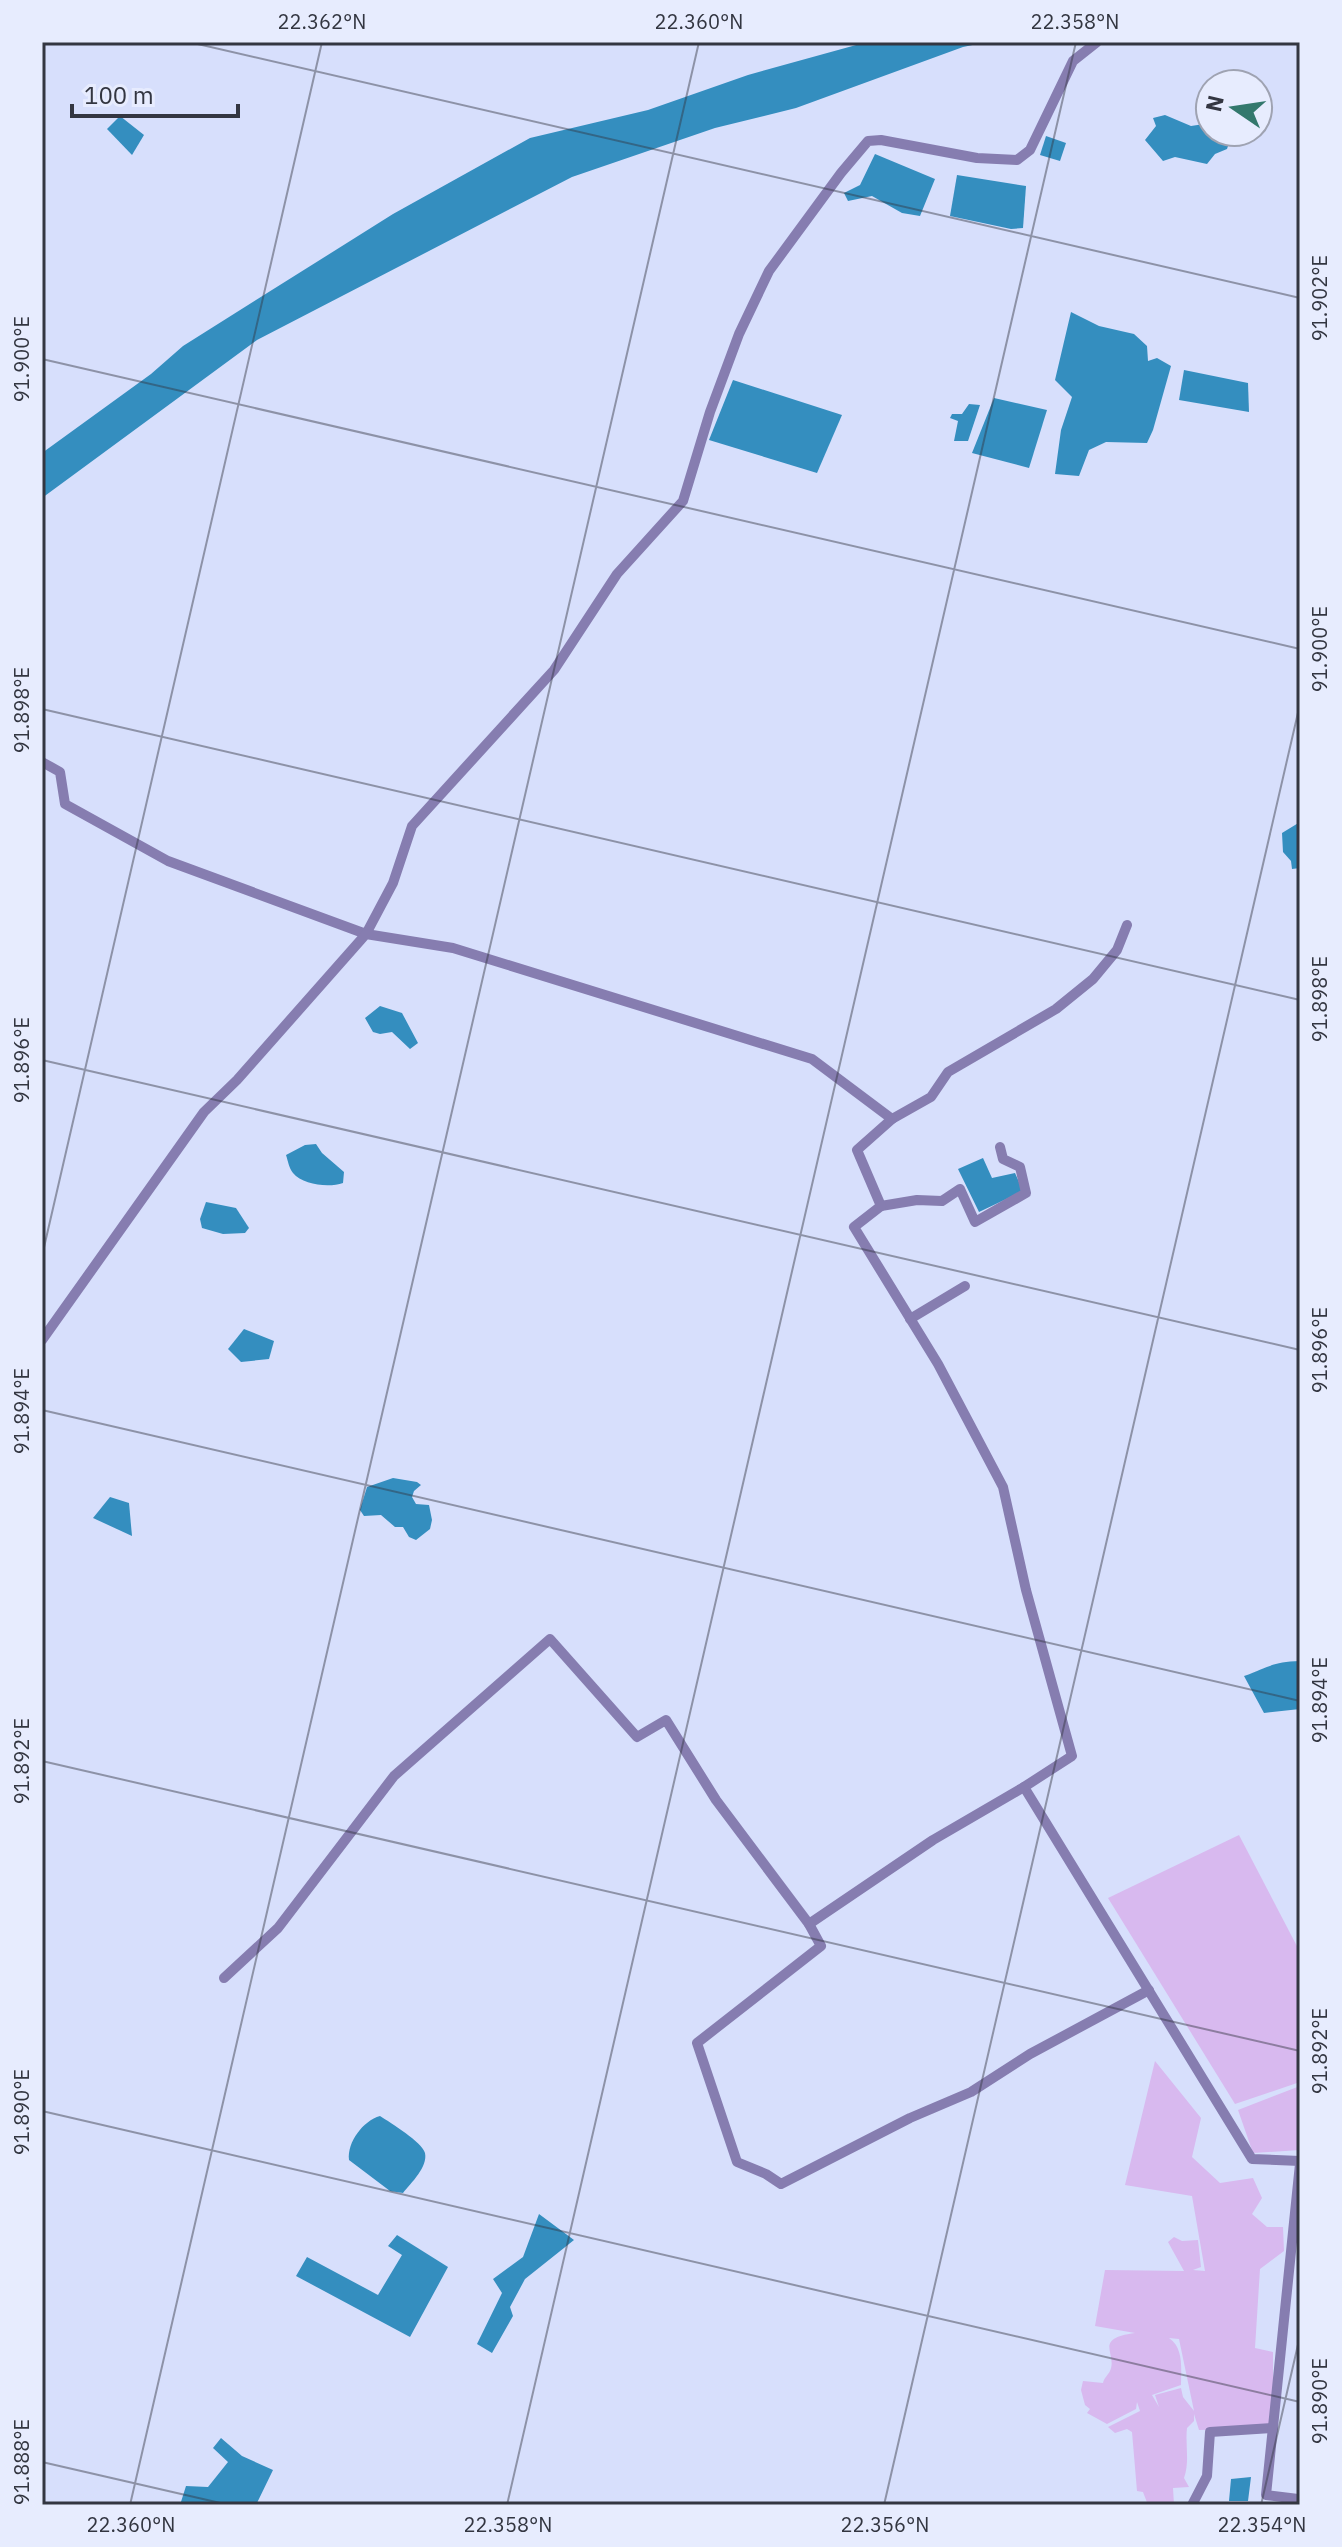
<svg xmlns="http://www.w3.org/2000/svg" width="1342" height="2547" viewBox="0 0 1342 2547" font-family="'IBM Plex Sans',sans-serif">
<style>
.green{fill:#d8b9ef;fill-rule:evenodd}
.water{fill:#348ebf}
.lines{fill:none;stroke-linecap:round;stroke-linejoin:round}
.street{stroke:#867db0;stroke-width:10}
.ticks{fill:none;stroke:#333641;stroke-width:2;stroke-opacity:0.45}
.neatline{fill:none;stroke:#333641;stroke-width:3}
.ticks-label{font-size:20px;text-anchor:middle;fill:#333641}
</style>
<rect width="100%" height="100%" fill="#d7dffc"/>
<g class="green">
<path d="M1239,1835L1300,1952V2082L1235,2104L1108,1898Z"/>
<path d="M1155,2061L1201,2118L1192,2157L1220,2183L1253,2178L1262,2198L1252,2214L1267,2227H1283L1284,2251L1260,2269L1255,2348L1273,2352V2428L1199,2430L1194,2414V2421L1187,2428C1185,2445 1190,2461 1184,2478L1189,2487L1173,2488L1174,2505H1148L1143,2492L1137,2491L1132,2432L1127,2429L1115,2433L1108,2427L1140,2411L1137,2402L1136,2409L1107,2424L1087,2413L1090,2409L1085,2405L1081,2390L1083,2381L1103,2383C1104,2378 1108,2375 1110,2371C1118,2353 1092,2339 1135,2333L1095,2326L1105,2270L1184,2271L1168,2242L1174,2237L1182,2241L1198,2240L1201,2267L1193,2270L1205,2271L1192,2196L1125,2185ZM1169,2338L1179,2339L1194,2411L1183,2397L1181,2388L1155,2395L1159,2407L1152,2395L1181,2385C1181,2369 1184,2348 1169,2338Z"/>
<path d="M1300,2086V2150L1253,2153L1238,2110Z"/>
</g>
<g class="water">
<path d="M867,42H987L963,47L796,108L715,128L572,177L257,340L42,498V453L151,374L183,346L393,214L530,138L648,110L748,75Z"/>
<path d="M1165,115L1191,126L1204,124L1210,126V132H1223L1224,139L1229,143L1227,149L1215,154L1207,164L1175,157L1163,161L1145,140L1156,126L1153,118Z"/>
<path d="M120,116L144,135L132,155L107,129Z"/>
<path d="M1046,136L1066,143L1060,161L1040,155Z"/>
<path d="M875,154L935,179L920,216L902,213L872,196L848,201L844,193L860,185Z"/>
<path d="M957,175L1026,186L1023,228L1011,229L950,216Z"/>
<path d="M1071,312L1099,326L1134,334L1147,346L1148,361L1157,358L1171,366L1153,430L1147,443L1106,442L1089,450L1079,476L1055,474L1061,430L1072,397L1055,380Z"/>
<path d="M1184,370L1248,383L1249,412L1179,400Z"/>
<path d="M733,380L842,415L817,473L709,440Z"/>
<path d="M994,398L1047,410L1029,468L972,453Z"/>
<path d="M969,404L980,405L968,441H954L958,421L950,418L952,414H962Z"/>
<path d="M1300,822V868L1292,869L1291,861L1283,852L1282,833Z"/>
<path d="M380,1006L402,1013L418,1043L410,1049L392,1032L380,1034L373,1032L365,1018Z"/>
<path d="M316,1144L322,1153L344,1172L343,1183C329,1188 303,1185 293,1173C289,1168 288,1161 286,1155L305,1145Z"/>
<path d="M983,1158L992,1178L1015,1173L1023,1191L979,1212L958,1169Z"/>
<path d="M206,1202L236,1208L249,1228L245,1233L223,1234L202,1228L200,1219Z"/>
<path d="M244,1329L274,1341L269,1359L241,1362L228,1349Z"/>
<path d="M393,1478L417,1482L421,1485L414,1491L412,1497L416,1504L429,1505L432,1520L430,1529L416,1540L409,1537L403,1527H395L381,1515L364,1516L360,1510L367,1487Z"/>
<path d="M110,1497L129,1503L132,1536L93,1518Z"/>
<path d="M1300,1661V1709L1264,1713L1244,1676C1269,1667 1272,1662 1300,1661Z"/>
<path d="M380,2116C391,2123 422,2142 425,2153C428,2167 411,2183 403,2193L390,2191L349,2160C347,2142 363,2121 380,2116Z"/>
<path d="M539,2214L574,2240L525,2279L510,2307L513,2316L492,2353L477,2344L502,2293L493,2279L523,2257Z"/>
<path d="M397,2235L448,2267L410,2337L296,2276L307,2257L378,2295L402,2255L388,2246Z"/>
<path d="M221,2438L242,2456L273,2470L256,2505H180L186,2486L208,2487L228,2462L213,2448Z"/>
<path d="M1251,2477L1248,2501H1229L1231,2479Z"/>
</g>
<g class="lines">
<g class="street">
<path d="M42,762L60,772L65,804L168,861L366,934L393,883L412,826L554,670L617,574L683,501L710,412L739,334L769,271L841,173L868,141L881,140L977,158L1017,160L1030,150L1073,61L1097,42"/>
<path d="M892,1119L931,1097L948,1072L1056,1009L1093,979L1117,950L1127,925"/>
<path d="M881,1206L917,1200L942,1201L960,1189L975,1222L1026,1193L1020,1167L1003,1159L1000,1147"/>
<path d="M910,1319L965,1286"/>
<path d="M42,1340L204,1112L237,1080L366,934L453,948L812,1059L892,1119L857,1150L881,1206L854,1227L938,1364L1003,1487L1026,1590L1072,1756L1024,1787L1252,2159L1300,2161"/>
<path d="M809,1924L821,1946L697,2043L737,2162L766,2174L781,2184L910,2118L971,2092L1030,2054L1149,1990"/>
<path d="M224,1978L278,1928L394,1776L550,1639L637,1737L666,1720L716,1800L809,1924L933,1840L1024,1787"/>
<path d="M1192,2505L1207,2476L1210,2432L1273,2428"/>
<path d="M1297,2505L1298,2499L1266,2495L1300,2164"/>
</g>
</g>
<path class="ticks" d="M189,42L1300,298M42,359L1300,649M42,709L1300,1000M42,1060L1300,1350M42,1256L322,42M42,1410L1300,1701M42,1761L1300,2051M42,2111L1300,2402M42,2462L229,2505M130,2505L699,42M507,2505L1076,42M884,2505L1300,704M1261,2505L1300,2336"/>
<rect width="1342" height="2547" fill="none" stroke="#e7ecfe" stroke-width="88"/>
<g transform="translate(1234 108) rotate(283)"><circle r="38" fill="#e7ecfe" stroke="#9fa3b2" stroke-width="2"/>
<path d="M0-6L14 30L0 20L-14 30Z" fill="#33786d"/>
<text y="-12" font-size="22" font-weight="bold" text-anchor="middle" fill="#333641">N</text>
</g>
<path d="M72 104v12h166v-12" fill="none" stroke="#333641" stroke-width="4"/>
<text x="84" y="104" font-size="24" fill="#333641" stroke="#e7ecfe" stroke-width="6" paint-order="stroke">100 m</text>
<rect x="44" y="44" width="1254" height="2459" class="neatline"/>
<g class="ticks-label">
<text x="322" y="29">22.362°N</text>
<text x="699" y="29">22.360°N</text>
<text x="1075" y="29">22.358°N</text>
<text transform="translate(1320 298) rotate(-90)" y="7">91.902°E</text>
<text transform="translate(22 359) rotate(-90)" y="7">91.900°E</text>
<text transform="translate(1320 649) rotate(-90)" y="7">91.900°E</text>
<text transform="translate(22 710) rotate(-90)" y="7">91.898°E</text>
<text transform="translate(1320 999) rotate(-90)" y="7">91.898°E</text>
<text transform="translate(22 1060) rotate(-90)" y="7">91.896°E</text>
<text transform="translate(1320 1350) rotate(-90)" y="7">91.896°E</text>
<text transform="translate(22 1411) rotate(-90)" y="7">91.894°E</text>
<text transform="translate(1320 1700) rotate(-90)" y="7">91.894°E</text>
<text transform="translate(22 1761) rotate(-90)" y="7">91.892°E</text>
<text transform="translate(1320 2051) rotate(-90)" y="7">91.892°E</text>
<text transform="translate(22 2112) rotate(-90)" y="7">91.890°E</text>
<text transform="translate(1320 2401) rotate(-90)" y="7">91.890°E</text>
<text transform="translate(22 2462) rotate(-90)" y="7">91.888°E</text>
<text x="131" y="2532">22.360°N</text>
<text x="508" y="2532">22.358°N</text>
<text x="885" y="2532">22.356°N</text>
<text x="1262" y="2532">22.354°N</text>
</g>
</svg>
